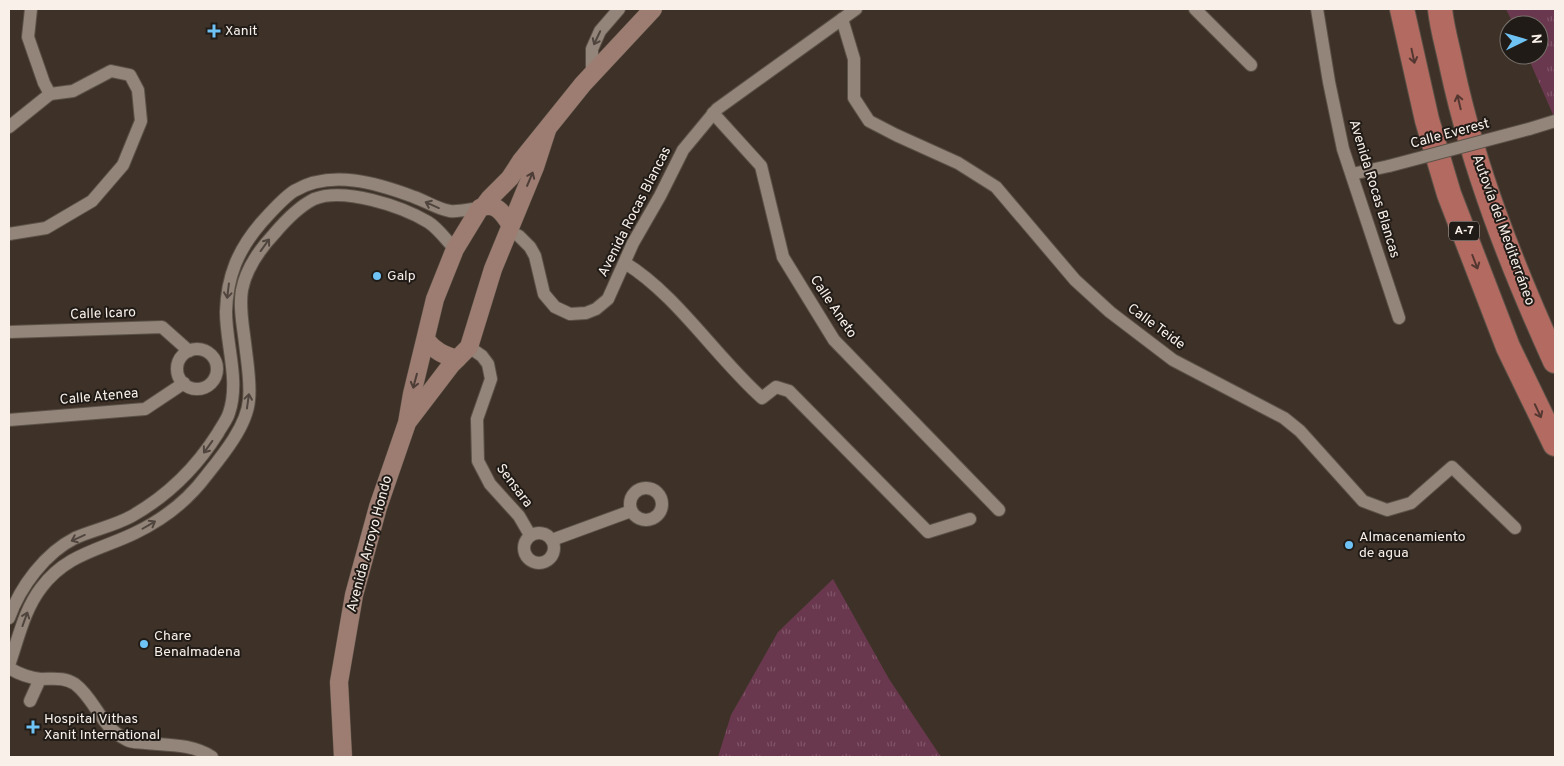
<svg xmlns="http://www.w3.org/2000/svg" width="1564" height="766" viewBox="0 0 1564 766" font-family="Overpass,sans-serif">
<defs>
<pattern id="grass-tufts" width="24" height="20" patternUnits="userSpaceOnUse" patternTransform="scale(1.25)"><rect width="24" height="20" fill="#6a384e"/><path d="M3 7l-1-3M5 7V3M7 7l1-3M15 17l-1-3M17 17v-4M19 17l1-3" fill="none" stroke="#805568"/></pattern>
</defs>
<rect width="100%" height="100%" fill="#3e3228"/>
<!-- grass -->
<g fill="url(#grass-tufts)">
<polygon points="1506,9 1555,9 1555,119 1527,55 1539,55 1539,25 1514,25"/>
<polygon points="833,579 889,679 941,757 718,757 731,715 778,632"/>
</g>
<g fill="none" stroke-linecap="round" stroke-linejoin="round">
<!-- minor casing -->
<g stroke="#5c5248" stroke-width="14">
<g id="minor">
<polyline points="1195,9 1251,65"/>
<polyline points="1317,9 1329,82 1343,149 1399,318"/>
<polyline points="842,19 854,59 854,98 869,121 896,135 958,163 996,187 1075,280 1110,312 1173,360 1284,418 1300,431 1363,501 1387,510 1411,503 1452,467 1515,528"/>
<polyline points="592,74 592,49 600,31 619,9"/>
<polyline points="713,113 761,166 783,257 834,340 999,510"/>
<polyline points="9,127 50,94"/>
<polyline points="1529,129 1555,121"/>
<polyline points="1352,174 1389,166"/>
<polyline points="509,231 519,236 530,247 535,256 544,294 555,307 570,314 586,313 596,309 608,299 633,243 660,196 683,150 717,109 856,9"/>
<polyline points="9,234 46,228 92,201 123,165 141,121 138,90 130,75 111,71 73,91 50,94 44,83 28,37 31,9"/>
<path d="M625,263C676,294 716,357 762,398L776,387L789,391L928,532L970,519"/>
<polyline points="9,332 162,327 189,351"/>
<polyline points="469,347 482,356 488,364 491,379 477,419 478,461 490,484 519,516 530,535"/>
<circle cx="197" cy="369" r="20"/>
<polyline points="9,420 145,409 184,383"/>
<circle cx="646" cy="504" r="16"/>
<circle cx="539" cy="548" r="15"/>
<polyline points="552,540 631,511"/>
<path d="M9,618C20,587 45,553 75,538C93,530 114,526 132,516C167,496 196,468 218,433C221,427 227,420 229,413C240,381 226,345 226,312C227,276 238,250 261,223C271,212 282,199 294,191C331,169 377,183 414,197C426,201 437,209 450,211C459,212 470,209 480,208"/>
<path d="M9,665C18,640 24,610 41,588C66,554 100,550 135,533C162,520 188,500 206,476C222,456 247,426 249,400C251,382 247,361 245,343C243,326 239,307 242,290C246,269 260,249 274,234C285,221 298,207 314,199C344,187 401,206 428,222C438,228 446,240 455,249"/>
<path d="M9,668C19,674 30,678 41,679C54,679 64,677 75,684C96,700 100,727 127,740C132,743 140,742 146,743C168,745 193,744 212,757"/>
<polyline points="30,701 40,679"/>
</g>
</g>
<!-- secondary casing -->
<g stroke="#5c5248" stroke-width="19">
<g id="secondary">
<polyline points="484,206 490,198 510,178 521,161 583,84 653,9"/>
<path d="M426,340C435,351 443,355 457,359"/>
<polyline points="409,420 451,365 469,347 493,269 535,167 547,130"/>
<path d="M343,757L339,682L354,595L378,507L407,423L412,394L435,299L455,249L480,208C495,201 503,213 510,224"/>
</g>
</g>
<!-- motorway casing -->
<g stroke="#5c5248" stroke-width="26">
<g id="motorway">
<polyline points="1402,9 1427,120 1449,194 1508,347 1555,444"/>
<path d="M1440,9C1442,29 1448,48 1452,68C1474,170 1512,266 1555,361"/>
</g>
</g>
<!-- minor -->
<use href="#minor" stroke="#938579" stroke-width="12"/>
<!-- secondary -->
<use href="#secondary" stroke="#9d7d72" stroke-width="18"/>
<!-- motorway -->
<use href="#motorway" stroke="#b36a60" stroke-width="24"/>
<!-- minor-bridge casing -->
<g stroke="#5c5248" stroke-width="14" stroke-linecap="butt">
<polyline id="minor-bridge" points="1389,166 1529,129"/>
</g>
<!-- minor-bridge -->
<use href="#minor-bridge" stroke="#938579" stroke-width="12"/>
</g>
<!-- one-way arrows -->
<defs><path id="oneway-shaft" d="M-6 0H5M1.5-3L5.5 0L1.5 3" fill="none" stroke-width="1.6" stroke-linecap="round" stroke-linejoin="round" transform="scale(1.25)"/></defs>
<g stroke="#4f453e">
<use href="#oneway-shaft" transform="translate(597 38) rotate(115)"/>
<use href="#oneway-shaft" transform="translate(432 205) rotate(-156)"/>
<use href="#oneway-shaft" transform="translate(265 245) rotate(-54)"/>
<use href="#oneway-shaft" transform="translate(228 291) rotate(97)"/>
<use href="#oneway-shaft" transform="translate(248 401) rotate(-82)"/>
<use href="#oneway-shaft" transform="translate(208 447) rotate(126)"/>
<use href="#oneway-shaft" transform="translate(149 525) rotate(-30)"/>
<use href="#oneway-shaft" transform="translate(78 538) rotate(156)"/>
<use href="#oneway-shaft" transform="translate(25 619) rotate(-70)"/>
</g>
<g stroke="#543731">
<use href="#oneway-shaft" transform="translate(1413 56) rotate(78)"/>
<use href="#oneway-shaft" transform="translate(1459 102) rotate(-103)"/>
<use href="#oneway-shaft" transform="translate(1475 262) rotate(69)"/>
<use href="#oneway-shaft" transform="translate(1538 411) rotate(65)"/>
</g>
<g stroke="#4c3d37">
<use href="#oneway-shaft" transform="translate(530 179) rotate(-67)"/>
<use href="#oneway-shaft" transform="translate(415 381) rotate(105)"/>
</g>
<!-- markers -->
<g fill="#6fc2f4" stroke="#211b17" stroke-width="2">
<path d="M211.5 23.5h5v5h5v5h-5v5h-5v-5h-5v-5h5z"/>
<circle cx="377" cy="276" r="5"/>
<circle cx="1349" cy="545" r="5"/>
<circle cx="144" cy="644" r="5"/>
<path d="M30.5 719.5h5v5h5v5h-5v5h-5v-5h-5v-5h5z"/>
</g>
<g text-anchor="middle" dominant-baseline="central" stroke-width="4" stroke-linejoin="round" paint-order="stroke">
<!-- shield labels -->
<rect fill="#211b17" stroke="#b8b0aa" stroke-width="1" x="1449" y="221.5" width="30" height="19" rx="4"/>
<g font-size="12" font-weight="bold" fill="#f8f0e9">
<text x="1464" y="231">A-7</text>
</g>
<!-- poi labels -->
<g font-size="14" fill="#f8f0e9" stroke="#211b17" text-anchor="start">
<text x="225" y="31">Xanit</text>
<text x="387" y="276">Galp</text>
<text x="1359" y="537">Almacenamiento<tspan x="1359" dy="16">de agua</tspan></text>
<text x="154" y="636">Chare<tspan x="154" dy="16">Benalmadena</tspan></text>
<text x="44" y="719">Hospital Vithas<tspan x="44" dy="16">Xanit International</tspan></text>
</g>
<!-- street labels -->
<g font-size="14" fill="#f8f0e9" stroke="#211b17">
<text transform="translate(1450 134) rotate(-15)">Calle Everest</text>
<text transform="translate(1374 189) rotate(73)">Avenida Rocas Blancas</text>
<text transform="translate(635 212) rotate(-63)">Avenida Rocas Blancas</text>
<text transform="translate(1503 230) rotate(70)">Autovía del Mediterráneo</text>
<text transform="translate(833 307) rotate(56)">Calle Aneto</text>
<text transform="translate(103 314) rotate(-2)">Calle Icaro</text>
<text transform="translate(1156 327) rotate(36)">Calle Teide</text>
<text transform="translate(99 397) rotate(-5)">Calle Atenea</text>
<text transform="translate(514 486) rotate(53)">Sensara</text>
<text transform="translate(370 544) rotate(-75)">Avenida Arroyo Hondo</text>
</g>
</g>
<!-- border -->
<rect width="1564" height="766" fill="none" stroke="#f8f0e9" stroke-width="20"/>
<!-- north arrow -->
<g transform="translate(1524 40) rotate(85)"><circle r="24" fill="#211b17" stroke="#77706b"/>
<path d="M0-4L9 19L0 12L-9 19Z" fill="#6fc2f4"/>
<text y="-8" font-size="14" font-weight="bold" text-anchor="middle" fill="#f8f0e9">N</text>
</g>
</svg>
